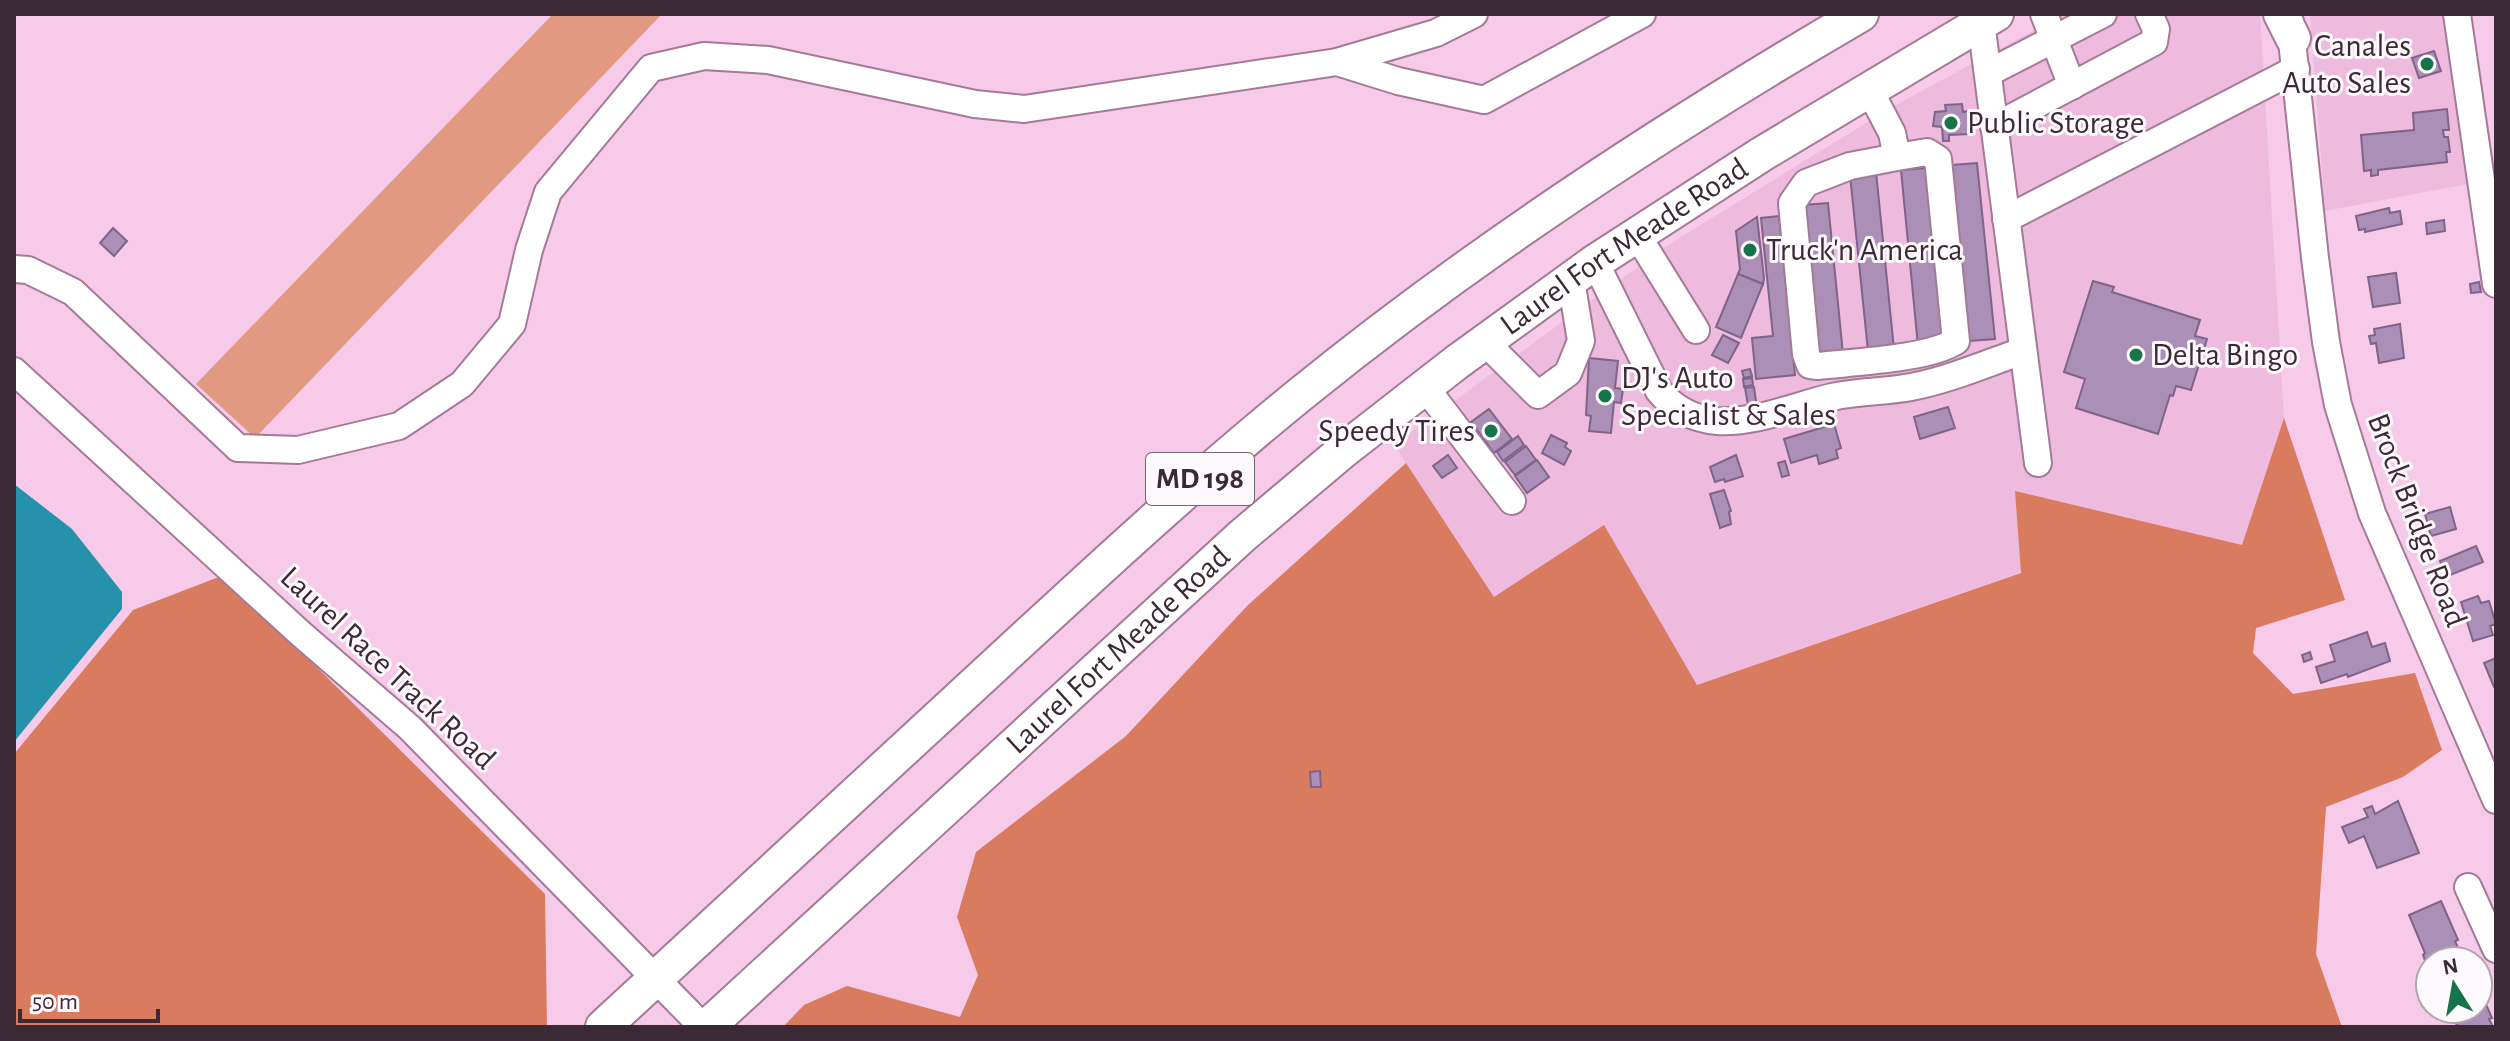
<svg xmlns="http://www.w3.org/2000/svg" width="2510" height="1041" viewBox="0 0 2510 1041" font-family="'Alegreya Sans',sans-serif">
<rect width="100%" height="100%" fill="#f7cae9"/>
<!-- built -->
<g fill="#eebbde">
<polygon points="2064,14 2260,14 2284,418 2242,546 2015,492 2022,572 1696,685 1604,526 1494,597 1394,445 1665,247 1892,107"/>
<polygon points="2310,14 2451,14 2473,183 2325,211"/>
</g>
<!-- green -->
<polygon fill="#e29982" points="553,14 662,14 255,438 196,384"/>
<!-- forest -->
<g fill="#d97b5e">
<polygon points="2284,418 2345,600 2256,628 2253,653 2293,694 2415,673 2442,750 2403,777 2326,807 2316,954 2342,1027 783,1027 804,1005 847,986 960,1017 978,975 957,917 976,852 1126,736 1248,605 1406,463 1494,597 1604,525 1697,685 2021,573 2015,491 2242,545"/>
<polygon points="224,575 545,894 547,1027 14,1027 14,754 133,610"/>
</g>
<!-- water -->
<polygon fill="#2691aa" points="14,484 72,529 122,592 122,609 14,742"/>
<!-- building -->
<g fill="#ac8fb6" stroke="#7f6388" stroke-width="2">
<polygon points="2434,51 2441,71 2419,78 2412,58"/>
<polygon points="1962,104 1963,112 1968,111 1969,134 1949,135 1949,141 1943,141 1942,127 1933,126 1935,112 1946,111 1945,105"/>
<polygon points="2447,109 2449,130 2443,130 2444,137 2448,137 2450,152 2446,152 2447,162 2378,170 2378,175 2371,176 2371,170 2364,171 2361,135 2414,130 2413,113"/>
<polygon points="1977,163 1995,339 1969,341 1952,165"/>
<polygon points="1927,168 1944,344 1918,346 1901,170"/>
<polygon points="1876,172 1894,349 1868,351 1850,175"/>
<polygon points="1828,203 1843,354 1817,357 1803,205"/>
<polygon points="2389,208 2390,213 2400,211 2402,224 2365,232 2365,229 2359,230 2356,216"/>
<polygon points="1779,216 1795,375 1756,379 1752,338 1773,336 1761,218"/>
<polygon points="1757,217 1764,278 1763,284 1738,274 1740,269 1736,231"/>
<polygon points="2444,220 2445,231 2427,234 2426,223"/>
<polygon points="113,228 127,241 114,256 100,243"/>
<polygon points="2396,273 2400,303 2373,307 2368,277"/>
<polygon points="1738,274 1763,284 1741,338 1716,327"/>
<polygon points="2093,281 2114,287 2112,292 2200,320 2195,336 2207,339 2191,390 2176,386 2173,396 2170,395 2158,434 2076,408 2085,379 2064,372"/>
<polygon points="2479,282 2481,292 2471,293 2470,284"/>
<polygon points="2400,324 2404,358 2379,363 2376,343 2371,344 2369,336 2375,335 2374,329"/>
<polygon points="1723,335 1739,343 1728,363 1712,355"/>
<polygon points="1589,358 1618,361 1615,388 1623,389 1621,403 1614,402 1611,433 1589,431 1591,416 1586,415"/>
<polygon points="1750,369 1752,376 1744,378 1742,371"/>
<polygon points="1752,378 1753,385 1744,387 1743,379"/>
<polygon points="1754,387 1757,409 1749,411 1745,388"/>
<polygon points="1948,407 1955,428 1920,439 1914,417"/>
<polygon points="1489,409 1512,439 1494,453 1471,422"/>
<polygon points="1834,424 1841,448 1836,450 1838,458 1819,464 1817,455 1791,463 1784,439"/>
<polygon points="1551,435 1567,443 1565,447 1571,451 1564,465 1542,453"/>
<polygon points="1518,436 1524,445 1503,461 1497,452"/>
<polygon points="1526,446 1536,460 1515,475 1505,462"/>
<polygon points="1448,455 1457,468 1442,478 1433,466"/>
<polygon points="1736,455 1743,476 1725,482 1724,479 1715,482 1710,467"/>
<polygon points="1537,460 1549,477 1527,493 1515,476"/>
<polygon points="1785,461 1789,475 1782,477 1778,463"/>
<polygon points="1724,490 1731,511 1729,512 1731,524 1720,528 1710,494"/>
<polygon points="2450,507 2456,529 2431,536 2425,514"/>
<polygon points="2476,546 2483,562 2450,575 2446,565 2442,567 2440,561"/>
<polygon points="2478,596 2481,603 2489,601 2496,624 2490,626 2493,635 2473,641 2461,602"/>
<polygon points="2367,632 2372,647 2385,643 2390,661 2348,677 2347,674 2321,683 2316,667 2335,661 2330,645"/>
<polygon points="2310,652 2312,659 2304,662 2302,655"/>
<polygon points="2496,658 2496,687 2494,687 2484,663"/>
<polygon points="1320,771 1321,787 1311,787 1310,772"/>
<polygon points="2398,801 2419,853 2377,868 2364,836 2349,843 2342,827 2368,817 2364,809 2372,806 2375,814"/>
<polygon points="2441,901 2458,940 2455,941 2464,961 2430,961 2430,974 2423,955 2425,953 2409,915"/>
<polygon points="2478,986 2492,1018 2489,1019 2493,1027 2458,1027 2448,1009 2478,1009"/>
</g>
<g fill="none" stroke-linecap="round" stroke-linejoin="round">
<!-- minor casing -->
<g stroke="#a47a97" stroke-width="30">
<g id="minor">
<polyline points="2044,14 2072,86"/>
<polyline points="2457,14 2496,284"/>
<polyline points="1981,22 2038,463"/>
<polyline points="2290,22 2315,258 2326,342 2338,405 2372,513 2496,800"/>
<polyline points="1337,62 1398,81 1484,100 1642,14"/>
<polyline points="1988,73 2103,14"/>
<path d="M1870,91L1892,133L1897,157L1850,166L1806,183L1792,203L1806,354L1810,365L1818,366C1853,362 1928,359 1956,341L1938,159L1927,152L1897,157"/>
<polyline points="1994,127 2154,42 2156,29 2149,14"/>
<polyline points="2006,219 2296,69"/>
<polyline points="1637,235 1696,330"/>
<path d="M1595,262L1659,391C1674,409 1693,419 1717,421C1757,423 1794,406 1832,397C1858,391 1885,392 1911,387C1949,380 1987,363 2023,351"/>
<polyline points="14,269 28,270 73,292 238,448 298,450 399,426 462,384 512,324 529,250 548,192 651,68 704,56 768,60 975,104 1024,109 1337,62 1436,33 1474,14"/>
<polyline points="1485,342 1538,395 1568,373 1581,341 1571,280"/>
<polyline points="14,371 301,634 410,728 703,1027"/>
<polyline points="1425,387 1512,501"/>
<polyline points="2468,887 2496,949"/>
</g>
</g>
<!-- major casing -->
<g stroke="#a47a97" stroke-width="38">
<g id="major">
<polyline points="2281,14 2293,38"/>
<path d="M603,1027C729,912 854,795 980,679C1085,582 1191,483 1302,393C1477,251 1667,127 1861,14"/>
<path id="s1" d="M707,1027L1242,536L1344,450L1457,362L1595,262L1762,154L1996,14"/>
</g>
</g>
<!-- minor -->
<use href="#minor" stroke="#fff" stroke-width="26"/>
<!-- major -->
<use href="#major" stroke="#fff" stroke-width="34"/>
</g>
<!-- markers -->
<g fill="#157449" stroke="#fef9fc" stroke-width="3">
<circle cx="2427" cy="64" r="8"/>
<circle cx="1951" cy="123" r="8"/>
<circle cx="1750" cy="250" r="8"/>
<circle cx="2136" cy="355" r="8"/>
<circle cx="1605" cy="396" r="8"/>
<circle cx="1491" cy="431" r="8"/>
</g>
<g text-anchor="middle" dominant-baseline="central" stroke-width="6" stroke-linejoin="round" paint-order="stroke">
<!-- shield labels -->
<rect fill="#fef9fc" stroke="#766771" stroke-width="2" x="1146" y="453" width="108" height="52" rx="6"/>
<g font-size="30" font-weight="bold" fill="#3b2935">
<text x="1200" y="479">MD 198</text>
</g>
<!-- poi labels -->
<g font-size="32" fill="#3b2935" stroke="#fef9fc" text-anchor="start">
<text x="2411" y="46" text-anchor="end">Canales<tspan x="2411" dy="37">Auto Sales</tspan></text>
<text x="1967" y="123">Public Storage</text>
<text x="1766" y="250">Truck'n America</text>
<text x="2152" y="355">Delta Bingo</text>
<text x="1621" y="378">DJ's Auto<tspan x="1621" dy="37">Specialist &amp; Sales</tspan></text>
<text x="1475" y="431" text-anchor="end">Speedy Tires</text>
</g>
<!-- street labels -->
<g font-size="32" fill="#3b2935" stroke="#fef9fc">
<text stroke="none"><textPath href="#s1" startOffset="1206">Laurel Fort Meade Road</textPath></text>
<text transform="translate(2417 520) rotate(69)">Brock Bridge Road</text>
<text stroke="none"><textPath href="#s1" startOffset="558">Laurel Fort Meade Road</textPath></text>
<text transform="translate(388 668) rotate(43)">Laurel Race Track Road</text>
</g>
</g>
<!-- border -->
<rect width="2510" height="1041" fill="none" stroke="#3b2935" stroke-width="32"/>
<!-- north arrow -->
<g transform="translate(2454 985) rotate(349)"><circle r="38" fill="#fef9fc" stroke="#b0a6ac" stroke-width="2"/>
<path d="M0-6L14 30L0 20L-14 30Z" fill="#157449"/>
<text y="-12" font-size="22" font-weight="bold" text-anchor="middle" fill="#3b2935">N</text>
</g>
<!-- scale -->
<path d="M20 1009v12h138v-12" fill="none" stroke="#3b2935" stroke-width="4"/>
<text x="32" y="1009" font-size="24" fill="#3b2935" stroke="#fef9fc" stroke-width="6" paint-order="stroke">50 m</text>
</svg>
